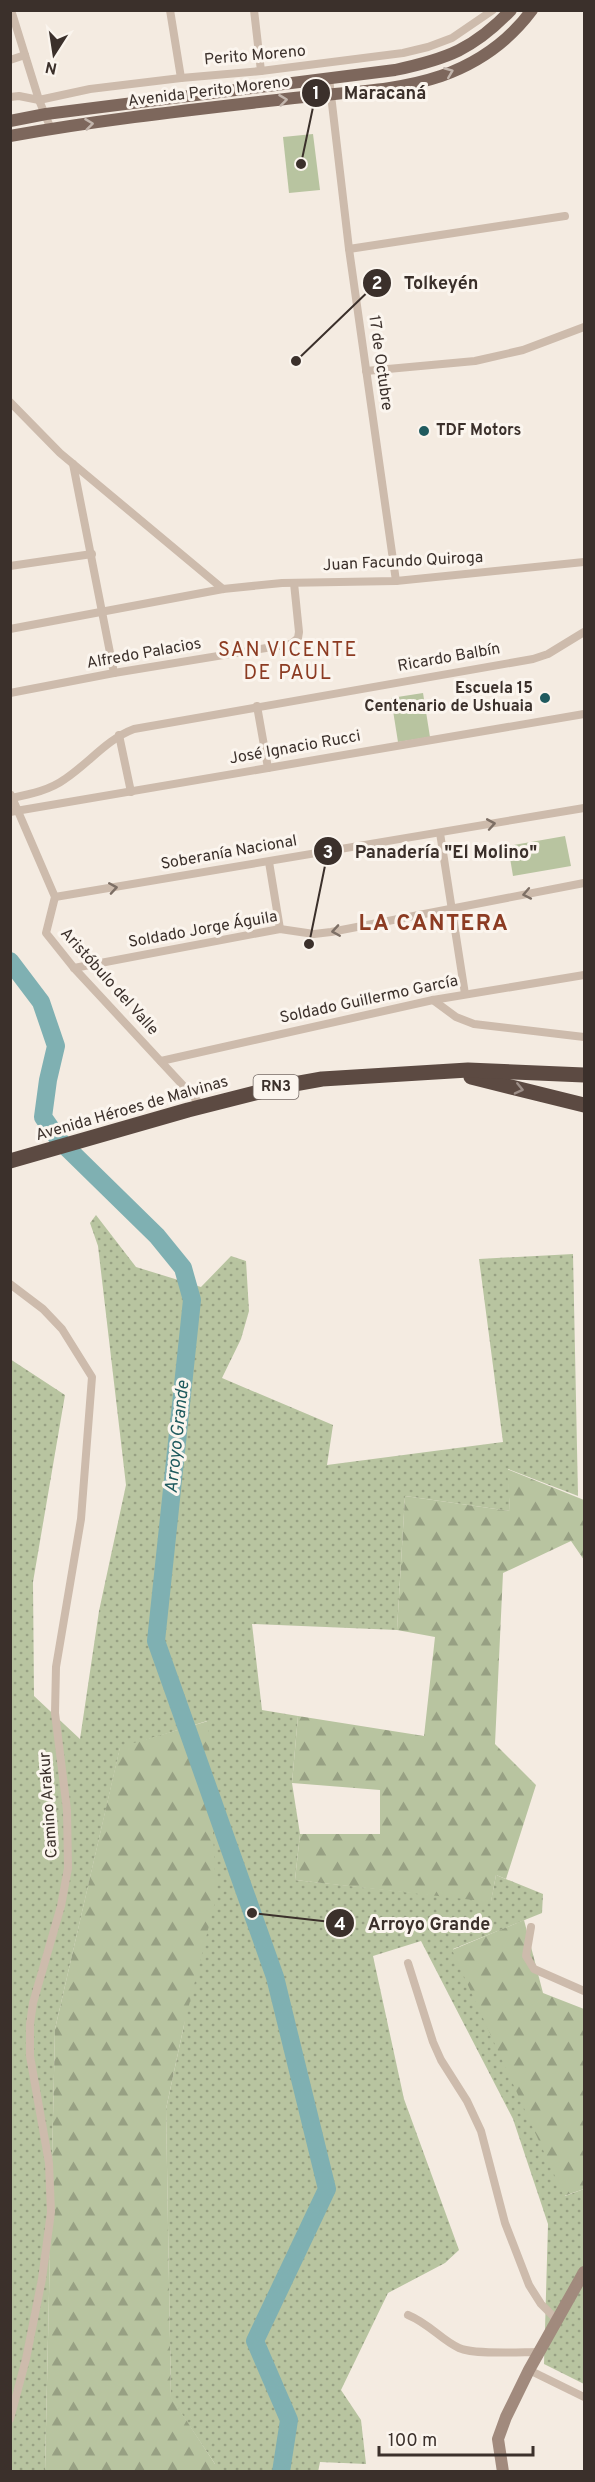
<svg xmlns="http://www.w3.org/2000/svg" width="595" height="2482" viewBox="0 0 595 2482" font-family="Overpass,sans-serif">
<defs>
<pattern id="grass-dots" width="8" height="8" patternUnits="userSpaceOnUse" patternTransform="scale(1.5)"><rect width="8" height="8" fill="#b8c4a0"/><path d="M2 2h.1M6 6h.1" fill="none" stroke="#97a083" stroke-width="1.8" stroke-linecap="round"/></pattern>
<pattern id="forest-firs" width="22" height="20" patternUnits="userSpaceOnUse" patternTransform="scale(1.5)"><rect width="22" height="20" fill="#b8c4a0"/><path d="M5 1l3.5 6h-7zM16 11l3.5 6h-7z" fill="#97a083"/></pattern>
</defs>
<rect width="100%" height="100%" fill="#f4ebe1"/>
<!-- grass -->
<polygon fill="url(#grass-dots)" points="96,1215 136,1267 201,1287 231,1256 246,1261 249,1311 241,1339 222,1378 333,1425 327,1465 503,1442 479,1259 573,1254 578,1496 508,1469 510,1511 405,1496 397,1630 252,1624 262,1710 298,1716 292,1783 300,1834 295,1880 491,1901 496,1875 543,1894 542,1913 453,1949 565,2196 584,2189 584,2384 544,2364 548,2224 513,2119 421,1941 373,1956 404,2099 459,2250 445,2263 388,2293 341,2390 361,2420 366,2464 320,2462 318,2472 215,2471 215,2464 171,2398 166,2109 184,2025 207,1721 120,1748 55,2029 45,2471 11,2471 10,1359 65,1395 33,1582 34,1696 80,1739 99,1611 126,1485 98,1246 90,1223"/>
<!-- forest -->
<g fill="url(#forest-firs)">
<polygon points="507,1469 584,1500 584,1560 571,1541 503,1573 495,1744 536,1785 506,1879 496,1875 491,1902 295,1880 300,1834 380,1834 380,1790 292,1783 298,1716 424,1736 435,1637 397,1630 405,1496 510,1511"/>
<polygon points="208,1721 216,1898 184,2025 166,2109 171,2397 215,2464 215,2471 45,2472 55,2029 120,1747"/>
<polygon points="524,1920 543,1993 584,2009 584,2189 564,2196 452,1950"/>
</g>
<!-- park -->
<g fill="#b8c4a0">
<polygon points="313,134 320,190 289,193 283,137"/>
<polygon points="423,693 430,737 398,742 391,698"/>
<polygon points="565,836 571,866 513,876 508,846"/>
</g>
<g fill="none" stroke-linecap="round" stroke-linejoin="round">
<!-- river -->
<polyline stroke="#7fb0b2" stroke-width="18" points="10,961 41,1002 56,1046 48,1080 43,1117 59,1140 157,1236 183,1268 192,1300 156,1641 275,1977 327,2189 255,2341 289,2420 281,2472"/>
<!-- street -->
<g stroke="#cdbbac" stroke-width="8">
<polyline points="11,10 39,100 51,129"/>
<polyline points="170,10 181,78"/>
<polyline points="254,10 261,71"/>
<polyline points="10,60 25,55"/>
<polyline points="329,78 349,249 396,581"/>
<polyline points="10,97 19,96 39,100 90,89 181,78 261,71 403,53 428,47 452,38 493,10"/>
<polyline points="349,249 565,216"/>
<polyline points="366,371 475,361 523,350 584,327"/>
<polyline points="10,402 60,453 223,589"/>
<polyline points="73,464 114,673"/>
<polyline points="10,566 92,554"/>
<polyline points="10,629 223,589 282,583 396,581 584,562"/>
<polyline points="10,693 114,673 291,644 298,638 299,632 294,583"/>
<polyline points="257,706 268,768"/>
<polyline points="119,735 131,792"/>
<polyline points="11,795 55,897 46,933 74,968 203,1107"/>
<path d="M12,798C31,794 50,790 65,779C89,763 107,739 134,729L533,659L548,654L584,632"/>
<polyline points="10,812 584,714"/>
<polyline points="440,833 465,994"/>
<polyline points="269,862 280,929"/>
<polyline points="55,897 584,808"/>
<polyline points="74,968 280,929 314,934 331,932 584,883"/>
<polyline points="433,1000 456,1017 474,1024 584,1037"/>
<polyline points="161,1061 433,1000 584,975"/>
<polyline points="10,1284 43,1309 62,1329 92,1377 81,1519 56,1667 55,1713 67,1810 68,1868 61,1906 33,2003 30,2024 30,2056 49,2163 51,2212 42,2279 26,2359 10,2419"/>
<polyline points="531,1927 526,1956 534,1969 584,1991"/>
<polyline points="408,1963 433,2042 441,2060 467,2101 481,2131 505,2223 529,2285 541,2304 557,2320"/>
<path d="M408,2315C430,2324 441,2340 459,2348C474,2355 520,2352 539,2352"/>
<polyline points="529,2370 584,2397"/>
</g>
<!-- secondary -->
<polyline stroke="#a18a7d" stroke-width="12" points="503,2472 498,2439 506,2417 529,2370 584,2272"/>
<!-- primary -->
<g stroke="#7d675c" stroke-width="12">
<path d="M10,121L46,114L395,70C447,59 474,49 511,10"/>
<path d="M10,136C104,119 199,109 294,98C343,92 394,92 441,76C478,63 509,41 532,10"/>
</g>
<!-- highway -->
<g stroke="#5c4a42" stroke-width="15">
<polyline points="471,1077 584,1105"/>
<polyline points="10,1161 188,1110 283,1086 322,1079 468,1070 584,1075"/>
</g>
</g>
<!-- one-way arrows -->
<defs><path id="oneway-chevron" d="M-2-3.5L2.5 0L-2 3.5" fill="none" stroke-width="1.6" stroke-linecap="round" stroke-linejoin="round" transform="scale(1.5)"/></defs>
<g stroke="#c2b5ac">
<use href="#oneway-chevron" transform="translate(449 72) rotate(-22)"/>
<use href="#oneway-chevron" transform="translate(283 100) rotate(-7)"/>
<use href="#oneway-chevron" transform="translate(89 124) rotate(-7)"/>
</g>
<g stroke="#7d6f65">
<use href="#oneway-chevron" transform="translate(491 824) rotate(-10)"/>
<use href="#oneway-chevron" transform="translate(113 888) rotate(-9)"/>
<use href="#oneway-chevron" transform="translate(527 894) rotate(169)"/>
<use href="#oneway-chevron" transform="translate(336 931) rotate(171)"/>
</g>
<use stroke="#9c8e87" href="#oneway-chevron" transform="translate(519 1089) rotate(13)"/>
<!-- markers -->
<g fill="#1f5a5e" stroke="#fbf5ee" stroke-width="2">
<circle cx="424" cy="431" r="6"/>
<circle cx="545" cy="698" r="6"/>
</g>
<g text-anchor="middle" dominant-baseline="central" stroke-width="6" stroke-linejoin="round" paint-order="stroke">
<!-- shield labels -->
<rect fill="#fbf5ee" stroke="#756b66" stroke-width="1.5" x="253.5" y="1075" width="45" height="24" rx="4.5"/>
<g font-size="15" font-weight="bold" fill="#3b302b">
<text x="276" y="1087">RN3</text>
</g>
<!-- street labels -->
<g font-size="16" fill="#3b302b" stroke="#fbf5ee">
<text transform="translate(255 56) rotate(-5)">Perito Moreno</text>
<text transform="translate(209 92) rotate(-7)">Avenida Perito Moreno</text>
<text transform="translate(380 363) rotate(82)">17 de Octubre</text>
<text transform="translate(403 562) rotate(-3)">Juan Facundo Quiroga</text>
<text transform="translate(144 654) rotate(-10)">Alfredo Palacios</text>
<text transform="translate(449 658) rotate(-10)">Ricardo Balbín</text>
<text transform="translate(295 748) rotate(-10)">José Ignacio Rucci</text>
<text transform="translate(229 853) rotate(-10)">Soberanía Nacional</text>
<text transform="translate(203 930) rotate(-10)">Soldado Jorge Águila</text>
<text transform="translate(109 982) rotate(48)">Aristóbulo del Valle</text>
<text transform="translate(369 1000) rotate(-12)">Soldado Guillermo García</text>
<text transform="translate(132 1109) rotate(-16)">Avenida Héroes de Malvinas</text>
<text transform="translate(49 1805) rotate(-94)">Camino Arakur</text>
</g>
<!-- poi labels -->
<g font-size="16" font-weight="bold" fill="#3b302b" stroke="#fbf5ee" text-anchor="start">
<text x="436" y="431">TDF Motors</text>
<text x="533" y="689" text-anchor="end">Escuela 15<tspan x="533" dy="18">Centenario de Ushuaia</tspan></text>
</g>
<!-- water labels -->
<g font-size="18" font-style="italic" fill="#1f5a5e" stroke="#fbf5ee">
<text transform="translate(178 1437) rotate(-84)">Arroyo Grande</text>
</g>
<!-- quarter labels -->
<g font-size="20" letter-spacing="1.5" fill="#8c3b22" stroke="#fbf5ee">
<text x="288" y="651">SAN VICENTE<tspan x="288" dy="23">DE PAUL</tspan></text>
</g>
<!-- district labels -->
<g font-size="22" font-weight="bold" letter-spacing="1.5" fill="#8c3b22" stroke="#fbf5ee">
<text x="434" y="924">LA CANTERA</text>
</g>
</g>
<!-- callouts -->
<path fill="none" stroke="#3b302b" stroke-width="2" d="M301 164L316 93M296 361L377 283M309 944L328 851M252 1913L340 1923"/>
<g fill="#3b302b" stroke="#fbf5ee" stroke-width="2">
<circle cx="301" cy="164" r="6"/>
<circle cx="296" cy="361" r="6"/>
<circle cx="309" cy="944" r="6"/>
<circle cx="252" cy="1913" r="6"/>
<circle cx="316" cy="93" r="15"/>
<circle cx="377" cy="283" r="15"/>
<circle cx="328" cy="851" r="15"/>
<circle cx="340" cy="1923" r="15"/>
</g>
<g font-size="18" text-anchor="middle" font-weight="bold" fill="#fff">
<text x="316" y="99">1</text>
<text x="377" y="289">2</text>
<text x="328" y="858">3</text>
<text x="340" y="1930">4</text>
</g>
<g font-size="18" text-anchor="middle" font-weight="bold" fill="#3b302b" stroke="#fbf5ee" stroke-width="6" stroke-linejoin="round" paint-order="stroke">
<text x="385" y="99">Maracaná</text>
<text x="441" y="289">Tolkeyén</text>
<text x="446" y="858">Panadería "El Molino"</text>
<text x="429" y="1930">Arroyo Grande</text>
</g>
<!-- border -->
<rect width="595" height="2482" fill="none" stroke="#3b302b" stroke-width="24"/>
<!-- north arrow -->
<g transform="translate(54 54) rotate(192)" stroke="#fbf5ee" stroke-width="4.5" paint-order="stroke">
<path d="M0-4.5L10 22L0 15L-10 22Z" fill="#3b302b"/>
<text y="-9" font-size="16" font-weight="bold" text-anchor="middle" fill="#3b302b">N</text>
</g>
<!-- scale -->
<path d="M379 2446v9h154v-9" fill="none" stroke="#3b302b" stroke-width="3"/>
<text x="388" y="2446" font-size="18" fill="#3b302b" stroke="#fbf5ee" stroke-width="4.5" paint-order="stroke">100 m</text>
</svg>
